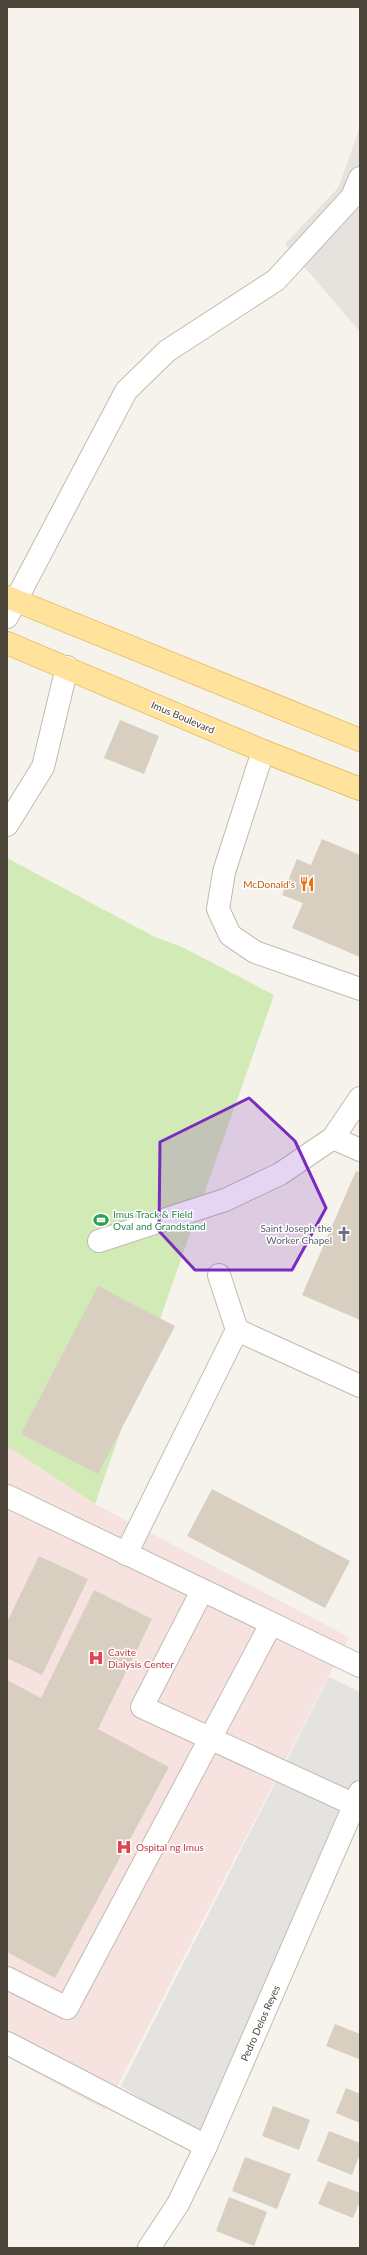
<svg xmlns="http://www.w3.org/2000/svg" width="367" height="2255" viewBox="0 0 367 2255" font-family="Lato,sans-serif">
<rect width="100%" height="100%" fill="#f6f3ec"/>
<!-- industrial -->
<polygon fill="#e6e2dd" points="360,127 360,332 285,244 338,188"/>
<!-- medical -->
<polygon fill="#f6e3e0" points="7,1446 95,1504 349,1637 105,2110 7,2057"/>
<!-- green -->
<polygon fill="#d2eab5" points="7,858 155,937 182,947 274,995 95,1504 7,1446"/>
<!-- parking -->
<polygon fill="#e5e3e0" points="329,1677 360,1692 360,1786 200,2136 121,2086"/>
<!-- building -->
<g fill="#d8cfc1">
<polygon points="120,720 159,736 144,774 104,758"/>
<polygon points="322,839 360,855 360,957 292,928 303,903 282,895 297,859 311,865"/>
<polygon points="356,1171 360,1173 360,1320 302,1295"/>
<polygon points="98,1286 175,1326 98,1474 21,1434"/>
<polygon points="212,1489 350,1561 325,1608 187,1536"/>
<polygon points="39,1556 88,1579 42,1675 7,1658 7,1622"/>
<polygon points="94,1590 152,1619 98,1729 169,1767 55,1978 7,1952 7,1680 41,1698"/>
<polygon points="335,2024 360,2034 359,2059 326,2046"/>
<polygon points="346,2088 360,2094 360,2123 336,2113"/>
<polygon points="273,2106 310,2120 299,2150 262,2136"/>
<polygon points="329,2131 360,2143 360,2153 352,2175 317,2161"/>
<polygon points="245,2157 291,2174 277,2209 232,2191"/>
<polygon points="328,2181 360,2193 360,2201 353,2218 318,2204"/>
<polygon points="229,2197 267,2212 254,2246 216,2231"/>
</g>
<g fill="none" stroke-linecap="round" stroke-linejoin="round">
<!-- minor casing -->
<g stroke="#c2bbae" stroke-width="24">
<g id="minor">
<polyline points="7,617 126,391 167,351 276,280 352,197 360,178"/>
<polyline points="263,751 224,872 218,909 230,935 255,952 360,989"/>
<polyline points="7,825 43,767 67,667"/>
<polyline points="333,1138 360,1150"/>
<polyline points="99,1241 225,1200 280,1174 333,1138 360,1098"/>
<polyline points="219,1275 237,1330"/>
<polyline points="7,1496 360,1666"/>
<polyline points="126,1554 237,1330 360,1386"/>
<polyline points="202,1591 142,1707 355,1805"/>
<polyline points="7,1978 67,2008 271,1624"/>
<polyline points="7,2043 206,2146"/>
<polyline points="149,2248 178,2204 206,2146 360,1792"/>
</g>
</g>
<!-- major casing -->
<g stroke="#e6c16a" stroke-width="24">
<g id="major">
<polyline points="7,597 360,740"/>
<polyline points="7,643 263,751 360,789"/>
</g>
</g>
<!-- minor -->
<use href="#minor" stroke="#fff" stroke-width="22"/>
<!-- major -->
<use href="#major" stroke="#ffe39c" stroke-width="22"/>
</g>
<!-- marked area -->
<path fill="#7b2cbf" fill-opacity="0.2" stroke="#7b2cbf" stroke-width="3" stroke-linejoin="round" d="M249,1098L295,1141L326,1208L292,1270H195L159,1231L160,1142Z"/>
<!-- icons -->
<defs>
<g id="restaurant-bare" transform="scale(1.2)"><path d="M-5-6h1v4h1v-4h1v4h1v-4h1v5L-1.5 .5V6h-2V.5L-5-1ZM5-6V6H3V1.5H1.5Q1.5-4 5-6Z" fill="#e8710a" stroke="#fff" stroke-width="2.5" paint-order="stroke"/></g>
<g id="stadium-bare" transform="scale(1.2)"><path d="M0-5a6.5 5 0 1 0 0 10a6.5 5 0 1 0 0-10ZM-3.5-1.8h7v3.6h-7Z" fill="#2e9e5b" stroke="#fff" stroke-width="2.5" paint-order="stroke"/></g>
<g id="church-bare" transform="scale(1.2)"><path d="M-1.2-6h2.4v3.5h3.3v2.4h-3.3V6h-2.4V-.1h-3.3v-2.4h3.3Z" fill="#6b7280" stroke="#fff" stroke-width="2.5" paint-order="stroke"/></g>
<g id="hospital-bare" transform="scale(1.2)"><path d="M-5-5h3v3.5h4V-5h3V5h-3V1.5h-4V5h-3Z" fill="#e0444e" stroke="#fff" stroke-width="2.5" paint-order="stroke"/></g>
</defs>
<g fill-rule="evenodd">
<use href="#restaurant-bare" x="307" y="884"/>
<use href="#stadium-bare" x="101" y="1220"/>
<use href="#church-bare" x="344" y="1234"/>
<use href="#hospital-bare" x="96" y="1658"/>
<use href="#hospital-bare" x="124" y="1847"/>
</g>
<g text-anchor="middle" dominant-baseline="central" stroke-width="3" stroke-linejoin="round" paint-order="stroke">
<!-- street labels -->
<g font-size="10" fill="#4b4439" stroke="#fff">
<text transform="translate(183 717) rotate(23)">Imus Boulevard</text>
<text transform="translate(260 2023) rotate(-66)">Pedro Delos Reyes</text>
</g>
<!-- food labels -->
<g font-size="10" fill="#c56008" stroke="#fff" text-anchor="end">
<text x="295" y="884">McDonald's</text>
</g>
<!-- leisure labels -->
<g font-size="10" fill="#27864d" stroke="#fff" text-anchor="start">
<text x="113" y="1214">Imus Track &amp; Field<tspan x="113" dy="12">Oval and Grandstand</tspan></text>
</g>
<!-- worship labels -->
<g font-size="10" fill="#5b616d" stroke="#fff" text-anchor="end">
<text x="332" y="1228">Saint Joseph the<tspan x="332" dy="12">Worker Chapel</tspan></text>
</g>
<!-- health labels -->
<g font-size="10" fill="#be3a42" stroke="#fff" text-anchor="start">
<text x="108" y="1652">Cavite<tspan x="108" dy="12">Dialysis Center</tspan></text>
<text x="136" y="1847">Ospital ng Imus</text>
</g>
</g>
<!-- border -->
<rect width="367" height="2255" fill="none" stroke="#4b4439" stroke-width="16"/>
</svg>
